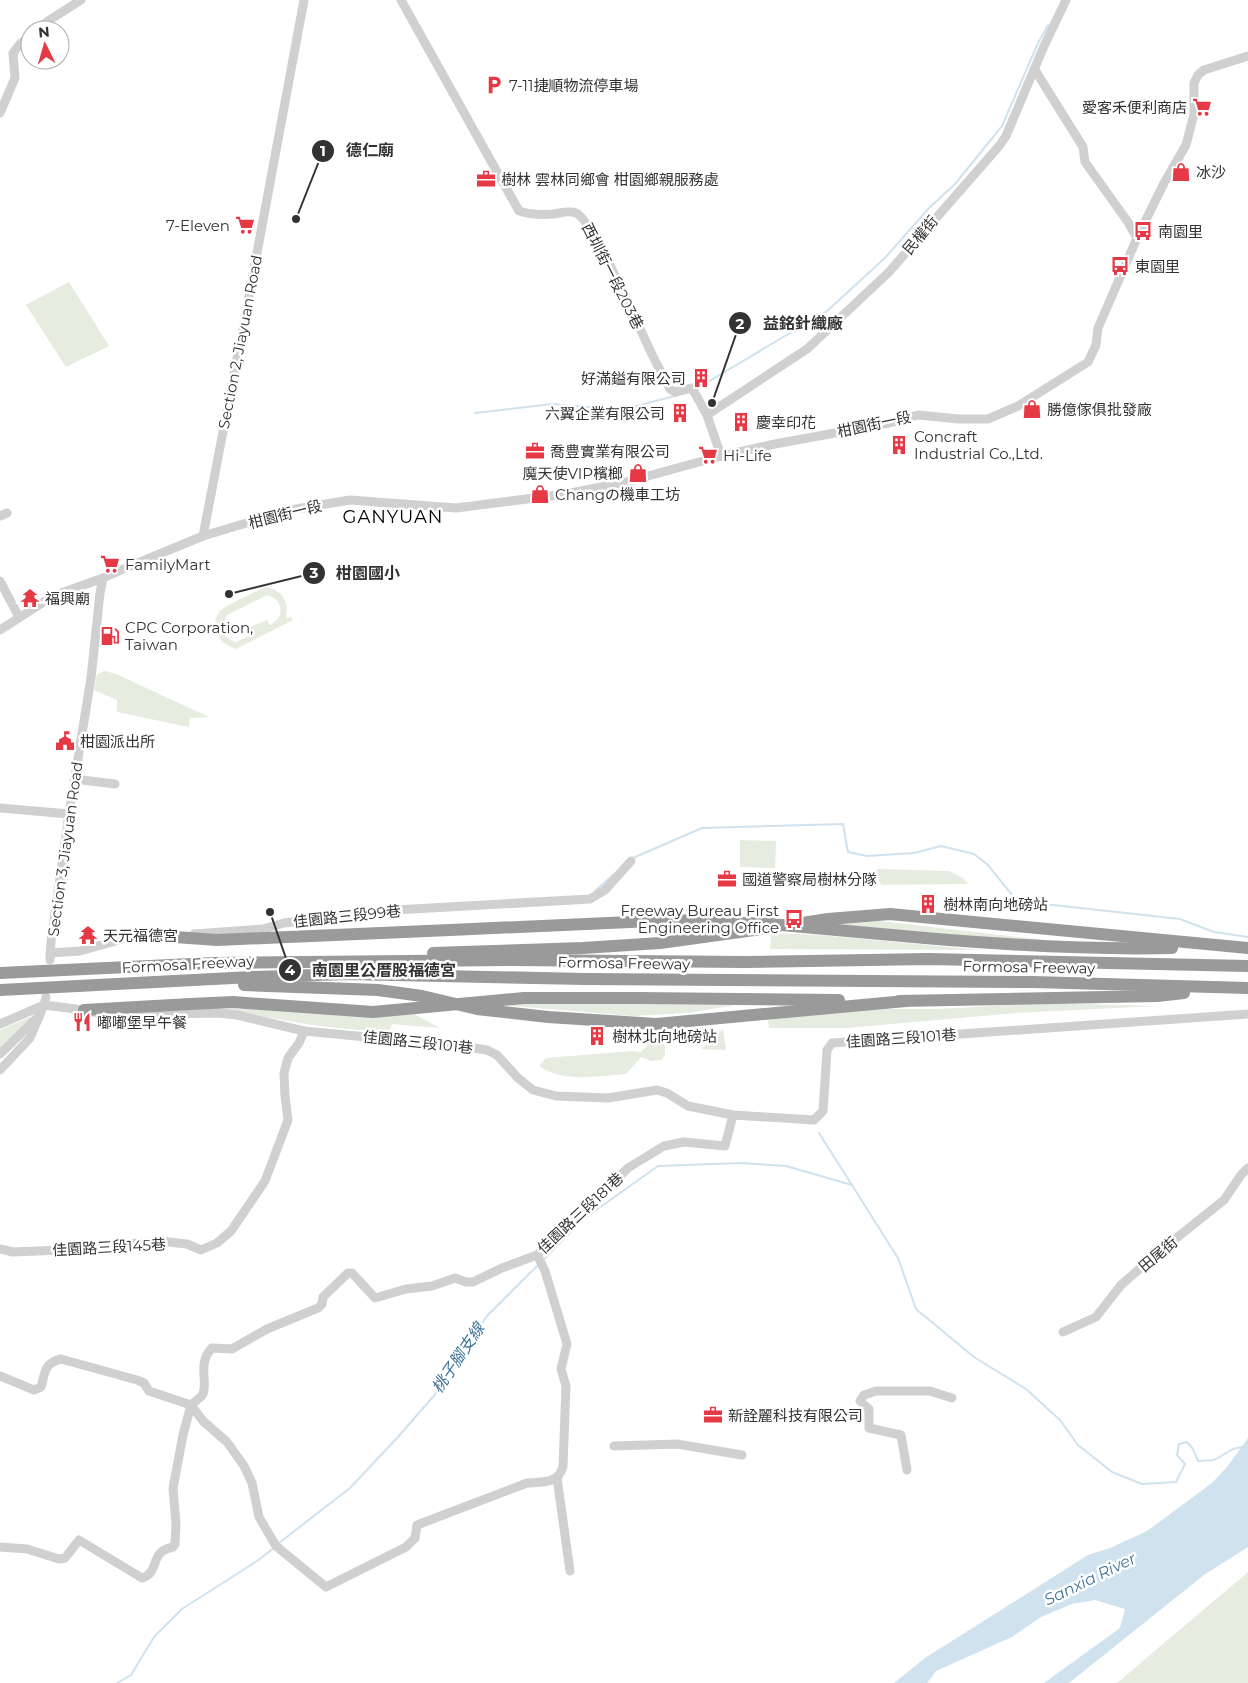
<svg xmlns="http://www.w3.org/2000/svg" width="1248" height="1683" viewBox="0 0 1248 1683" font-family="Montserrat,'Noto Sans TC','Noto Sans JP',sans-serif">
<rect width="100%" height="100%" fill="#fff"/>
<!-- green -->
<g fill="#e6ecdf" fill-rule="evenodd">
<polygon points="69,282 109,346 66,367 26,305"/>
<path d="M265,587C283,590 289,601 286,618L291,617L293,620L236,649C226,645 220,642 216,631C214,625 215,617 219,612C226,605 254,593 265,587ZM267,595C284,599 285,618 270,625L267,620L250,627L253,634L236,642C222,639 221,627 227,615Z"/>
<polygon points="105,671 116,674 209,717 190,718 189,727 117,712 117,700 94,690 97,674"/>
<polygon points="740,840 776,841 775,868 740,867"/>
<polygon points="877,869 949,871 963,878 968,884 881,885 878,878 875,875"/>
<polygon points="862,919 880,921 1045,940 999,941 822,924"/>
<polygon points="771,933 818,935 982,950 770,949"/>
<polygon points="523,1003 735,1005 688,1013 633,1016 503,1005"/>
<polygon points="1044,1003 1157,1006 1016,1013 846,1028 769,1028 768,1020 787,1017 884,1009 939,1009"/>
<path d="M208,1008L414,1014L440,1028L392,1024L390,1030C328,1033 269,1015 208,1008Z"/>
<polygon points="32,1016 22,1032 0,1048 0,1030"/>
<polygon points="723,1029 726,1050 701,1049"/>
<path d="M655,1037L659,1038L665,1046V1055L662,1060L651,1061L641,1057L626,1074C598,1076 563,1083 539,1066L546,1058L632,1051L641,1052Z"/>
<polygon points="1248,1572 1248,1683 1117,1683"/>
</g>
<!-- water -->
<polygon fill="#cfe2ee" points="1248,1438 1248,1547 1204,1575 1069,1683 1044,1683 1120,1628 1125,1609 1095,1600 1072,1604 1041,1617 1012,1637 936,1671 927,1683 894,1683 925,1658 1088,1555 1110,1548 1147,1531 1212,1483 1227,1467"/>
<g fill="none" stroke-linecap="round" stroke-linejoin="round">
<!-- stream -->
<g stroke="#cfe2ee" stroke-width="2">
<polyline points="696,389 827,311 885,258 929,208 955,184 1002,126 1038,43 1048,25"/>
<polyline points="475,413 552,404 620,410 679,395"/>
<polyline points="633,858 702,828 843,824 848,852 867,856 914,853 941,846 974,854 987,864 1017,901 1180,919 1214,932 1248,937"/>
<polyline points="595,891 614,874"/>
<polyline points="819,1133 898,1258 916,1309 974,1357 1026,1389 1060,1420 1078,1445 1112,1472 1142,1484 1176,1482 1185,1464 1177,1455 1179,1444 1187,1442 1193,1449 1198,1461 1214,1460 1233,1449 1242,1447"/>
<polyline points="543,1260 585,1218 658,1166 741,1163 786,1166 852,1185"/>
<polyline points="279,1543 350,1488 397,1438 438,1391 487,1316 538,1265"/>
<polyline points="117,1683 131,1675 154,1637 182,1609 257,1561 274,1548"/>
</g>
<!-- minor -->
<g stroke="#d0d0d0" stroke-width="9">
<path d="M401,0L519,211C531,215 541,215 553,214C561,213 569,210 576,213C592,219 639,327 649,348C655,362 663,375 670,389L675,392L692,388L707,415L721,456"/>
<polyline points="37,30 48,21 81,0"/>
<polyline points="1035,70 1083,147 1085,162 1128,222 1137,238"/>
<polyline points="0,113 15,78 13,53 20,44 30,36"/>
<polyline points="707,415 807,349 889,272 1000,145 1006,136 1044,46 1066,0"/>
<polyline points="0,516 7,513"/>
<polyline points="203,536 249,296 304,0"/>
<polyline points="0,581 19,617"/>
<polyline points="0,630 53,596 103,578 128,567 203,536 290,510 350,500 456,508 566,494 626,482 721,456 775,444 889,423 918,415 959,419 988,419 1018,406 1088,362 1096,345 1098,328 1137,238 1164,183 1186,145 1194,114 1194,83 1198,75 1204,70 1248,56"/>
<polyline points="74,779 115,784"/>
<polyline points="0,808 69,814"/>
<polyline points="194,934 263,929 284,923 395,910 590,899 605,890 631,861"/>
<polyline points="50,953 80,951 137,935 166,936"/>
<polyline points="50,960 51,942 69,814 91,678 100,593 103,578"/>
<polyline points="44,1005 84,1010 107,1015 218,1013 237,1015 304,1031 461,1046 487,1050 497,1055 518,1078 533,1090 556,1096 608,1098 657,1090 667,1093 688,1106 733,1115 814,1120 823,1111 827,1050 832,1043 1248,1014"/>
<polyline points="0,1024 44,1005"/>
<polyline points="0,1054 38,1017"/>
<polyline points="0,1070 30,1038 44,1005 46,997"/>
<polyline points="0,1249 13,1252 62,1250 160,1241 187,1244 201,1250 217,1243 231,1231 265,1181 288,1120 285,1096 284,1073 288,1058 299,1043 304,1031"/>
<polyline points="1063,1332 1096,1317 1121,1285 1159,1252 1224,1200 1241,1175 1248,1168"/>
<path d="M0,1376L34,1390L41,1387C45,1373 44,1363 61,1359L137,1380L144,1383L149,1391L191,1405"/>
<path d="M191,1405L203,1421L227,1442L244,1466L252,1483L259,1517L276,1546L326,1587L406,1547L415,1538L417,1525L527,1483C542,1482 559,1484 563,1466L566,1386L561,1369L567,1344L545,1271L537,1255"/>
<path d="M191,1405C195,1401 201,1398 203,1394C208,1381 197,1363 212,1348L232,1349L267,1329L318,1308L322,1304L323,1297L348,1273H352L375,1298L406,1289L432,1286L455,1278L466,1282H473L502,1268L537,1255L628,1168L664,1146L684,1142L725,1146L733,1115"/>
<polyline points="614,1446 677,1444 742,1455"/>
<polyline points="907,1470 901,1435 869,1428 869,1409 860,1401 864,1395 876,1391 930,1391 952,1398"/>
<polyline points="557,1478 570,1571"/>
<path d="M0,1547L27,1549L59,1559L65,1558L79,1540L142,1578C161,1572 148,1552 173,1547L175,1544L176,1524L173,1488L183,1435L191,1405"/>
</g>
<!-- highway -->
<g stroke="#9a9a9a" stroke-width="12">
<polyline points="796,924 828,919 890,914 1248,948"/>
<polyline points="161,936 217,940 450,930"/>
<path d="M925,938C1007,945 1090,950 1172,948"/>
<polyline points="433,953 583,948 660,943 777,927"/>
<polyline points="0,973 213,963 509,960 746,962 929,959 1248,966"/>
<polyline points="244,985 378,990 422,996 477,1009 548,1017 656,1024 906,1001"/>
<polyline points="0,990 252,977 348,974 585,979 1033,982 1248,988"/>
<polyline points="638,998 839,1000"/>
<polyline points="899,1001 1157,996 1184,993"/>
<polyline points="84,1010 190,1004"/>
</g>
<!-- highway-bridge -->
<g stroke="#9a9a9a" stroke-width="12">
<polyline points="450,930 675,920 770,924 925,938"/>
<polyline points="190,1004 233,1002 373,1012 524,998 638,998"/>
</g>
</g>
<!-- icons -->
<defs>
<g id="parking-bare" transform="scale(1.5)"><path d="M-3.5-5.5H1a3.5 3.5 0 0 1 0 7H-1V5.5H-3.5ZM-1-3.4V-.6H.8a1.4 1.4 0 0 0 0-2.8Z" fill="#e63946" stroke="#fff" stroke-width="2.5" paint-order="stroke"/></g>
<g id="supermarket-bare" transform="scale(1.5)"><path d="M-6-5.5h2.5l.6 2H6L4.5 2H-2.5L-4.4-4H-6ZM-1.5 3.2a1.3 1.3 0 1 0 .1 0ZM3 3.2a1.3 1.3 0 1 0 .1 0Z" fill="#e63946" stroke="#fff" stroke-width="2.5" paint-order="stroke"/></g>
<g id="shop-bare" transform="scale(1.5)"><path d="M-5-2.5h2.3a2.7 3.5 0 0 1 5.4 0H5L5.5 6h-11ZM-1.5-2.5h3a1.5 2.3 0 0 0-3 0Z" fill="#e63946" stroke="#fff" stroke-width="2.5" paint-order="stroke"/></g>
<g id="office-bare" transform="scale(1.5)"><path d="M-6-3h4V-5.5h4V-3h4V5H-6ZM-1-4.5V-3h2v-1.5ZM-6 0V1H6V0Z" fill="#e63946" stroke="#fff" stroke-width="2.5" paint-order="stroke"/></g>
<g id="bus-bare" transform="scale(1.5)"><path d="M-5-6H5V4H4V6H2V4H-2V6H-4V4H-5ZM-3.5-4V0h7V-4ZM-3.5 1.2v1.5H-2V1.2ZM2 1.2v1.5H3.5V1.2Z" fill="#e63946" stroke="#fff" stroke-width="2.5" paint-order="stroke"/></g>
<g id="building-bare" transform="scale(1.5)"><path d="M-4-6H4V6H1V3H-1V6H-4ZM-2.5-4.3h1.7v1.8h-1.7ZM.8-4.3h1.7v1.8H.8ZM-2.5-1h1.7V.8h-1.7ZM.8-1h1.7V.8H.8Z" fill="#e63946" stroke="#fff" stroke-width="2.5" paint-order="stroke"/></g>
<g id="temple-bare" transform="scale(1.5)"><path d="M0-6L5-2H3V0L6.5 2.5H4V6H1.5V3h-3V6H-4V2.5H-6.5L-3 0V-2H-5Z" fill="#e63946" stroke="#fff" stroke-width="2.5" paint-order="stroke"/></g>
<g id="fuel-bare" transform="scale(1.5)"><path d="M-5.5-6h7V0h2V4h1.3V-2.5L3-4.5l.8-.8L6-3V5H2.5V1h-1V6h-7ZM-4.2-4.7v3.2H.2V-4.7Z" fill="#e63946" stroke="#fff" stroke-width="2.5" paint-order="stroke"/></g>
<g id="civic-bare" transform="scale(1.5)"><path d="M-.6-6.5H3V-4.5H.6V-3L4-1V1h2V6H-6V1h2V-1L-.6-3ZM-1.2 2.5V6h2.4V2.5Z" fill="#e63946" stroke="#fff" stroke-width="2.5" paint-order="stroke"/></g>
<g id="restaurant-bare" transform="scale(1.5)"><path d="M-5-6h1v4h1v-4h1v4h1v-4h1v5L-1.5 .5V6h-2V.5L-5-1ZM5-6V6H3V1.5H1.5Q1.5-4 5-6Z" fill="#e63946" stroke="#fff" stroke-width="2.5" paint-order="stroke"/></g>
</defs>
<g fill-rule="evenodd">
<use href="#parking-bare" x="494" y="85"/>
<use href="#supermarket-bare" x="1202" y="107"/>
<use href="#shop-bare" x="1181" y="172"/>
<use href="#office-bare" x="486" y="179"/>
<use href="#supermarket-bare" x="245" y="225"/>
<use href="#bus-bare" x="1143" y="231"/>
<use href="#bus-bare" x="1120" y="266"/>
<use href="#building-bare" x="701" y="378"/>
<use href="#shop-bare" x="1032" y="409"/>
<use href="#building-bare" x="680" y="413"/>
<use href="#building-bare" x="741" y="422"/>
<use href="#building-bare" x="899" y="445"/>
<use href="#office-bare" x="535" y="451"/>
<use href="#supermarket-bare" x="708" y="455"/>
<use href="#shop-bare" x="638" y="473"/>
<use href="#shop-bare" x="540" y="494"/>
<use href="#supermarket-bare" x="110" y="564"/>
<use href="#temple-bare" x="30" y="598"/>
<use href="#fuel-bare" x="110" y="636"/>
<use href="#civic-bare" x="65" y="741"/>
<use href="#office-bare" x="727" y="879"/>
<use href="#building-bare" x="928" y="904"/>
<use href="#bus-bare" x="794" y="919"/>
<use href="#temple-bare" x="88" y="935"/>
<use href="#restaurant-bare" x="82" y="1022"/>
<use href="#building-bare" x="597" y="1036"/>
<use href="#office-bare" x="713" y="1415"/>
</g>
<g text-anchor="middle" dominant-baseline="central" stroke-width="5" stroke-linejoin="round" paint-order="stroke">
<!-- poi labels -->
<g font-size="15" fill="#333" stroke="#fff" text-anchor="start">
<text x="509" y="85">7-11捷順物流停車場</text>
<text x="1187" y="107" text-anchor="end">愛客禾便利商店</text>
<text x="1196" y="172">冰沙</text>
<text x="501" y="179">樹林 雲林同鄉會 柑園鄉親服務處</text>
<text x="230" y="225" text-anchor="end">7-Eleven</text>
<text x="1158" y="231">南園里</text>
<text x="1135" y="266">東園里</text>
<text x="686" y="378" text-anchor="end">好滿鎰有限公司</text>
<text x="1047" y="409">勝億傢俱批發廠</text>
<text x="665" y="413" text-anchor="end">六翼企業有限公司</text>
<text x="756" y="422">慶幸印花</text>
<text x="914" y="436">Concraft<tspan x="914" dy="17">Industrial Co.,Ltd.</tspan></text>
<text x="550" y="451">喬豊實業有限公司</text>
<text x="723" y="455">Hi-Life</text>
<text x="623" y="473" text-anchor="end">魔天使VIP檳榔</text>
<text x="555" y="494">Changの機車工坊</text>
<text x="125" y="564">FamilyMart</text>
<text x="45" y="598">福興廟</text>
<text x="125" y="627">CPC Corporation,<tspan x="125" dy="17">Taiwan</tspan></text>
<text x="80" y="741">柑園派出所</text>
<text x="742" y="879">國道警察局樹林分隊</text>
<text x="943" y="904">樹林南向地磅站</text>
<text x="779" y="910" text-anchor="end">Freeway Bureau First<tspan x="779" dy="17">Engineering Office</tspan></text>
<text x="103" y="935">天元福德宮</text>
<text x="97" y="1022">嘟嘟堡早午餐</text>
<text x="612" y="1036">樹林北向地磅站</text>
<text x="728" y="1415">新詮麗科技有限公司</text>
</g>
<!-- street labels -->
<g font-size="15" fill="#333" stroke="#fff">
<text transform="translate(920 235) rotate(-50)">民權街</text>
<text transform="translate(613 276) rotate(63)">西圳街一段203巷</text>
<text transform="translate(240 342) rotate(-79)">Section 2, Jiayuan Road</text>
<text transform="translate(874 424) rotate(-12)">柑園街一段</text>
<text transform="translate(285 514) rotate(-14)">柑園街一段</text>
<text transform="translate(65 849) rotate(-82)">Section 3, Jiayuan Road</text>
<text transform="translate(347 916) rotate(-6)">佳園路三段99巷</text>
<text transform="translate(624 963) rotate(1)">Formosa Freeway</text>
<text transform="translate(188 964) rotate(-3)">Formosa Freeway</text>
<text transform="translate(1029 967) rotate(1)">Formosa Freeway</text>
<text transform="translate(901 1038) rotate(-4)">佳園路三段101巷</text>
<text transform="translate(418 1042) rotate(6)">佳園路三段101巷</text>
<text transform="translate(580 1213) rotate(-43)">佳園路三段181巷</text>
<text transform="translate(109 1247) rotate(-3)">佳園路三段145巷</text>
<text transform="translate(1158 1254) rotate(-40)">田尾街</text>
</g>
<!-- water labels -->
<g font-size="16" font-style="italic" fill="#3f7597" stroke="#fff">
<text transform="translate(458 1358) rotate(-56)">桃子腳支線</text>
<text transform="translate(1090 1579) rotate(-26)">Sanxia River</text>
</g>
<!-- quarter labels -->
<g font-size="18" letter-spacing="1" fill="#000" stroke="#fff">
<text x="393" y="517">GANYUAN</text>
</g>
</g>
<!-- callouts -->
<path fill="none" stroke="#333" stroke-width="2" d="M296 219L323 151M712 403L740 323M229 594L314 573M270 912L290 970"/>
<g fill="#333" stroke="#fff" stroke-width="2">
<circle cx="296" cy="219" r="5"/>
<circle cx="712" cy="403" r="5"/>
<circle cx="229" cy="594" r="5"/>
<circle cx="270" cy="912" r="5"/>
<circle cx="323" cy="151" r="12"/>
<circle cx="740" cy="323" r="12"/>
<circle cx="314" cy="573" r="12"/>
<circle cx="290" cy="970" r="12"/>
</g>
<g font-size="15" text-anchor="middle" font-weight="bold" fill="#fff">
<text x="323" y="156">1</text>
<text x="740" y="329">2</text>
<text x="314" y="578">3</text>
<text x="290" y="975">4</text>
</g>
<g font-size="16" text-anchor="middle" font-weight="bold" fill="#333" stroke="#fff" stroke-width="5" stroke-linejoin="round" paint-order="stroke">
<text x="370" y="156">德仁廟</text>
<text x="803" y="329">益銘針織廠</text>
<text x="368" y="579">柑園國小</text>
<text x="384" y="976">南園里公厝股福德宮</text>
</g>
<!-- north arrow -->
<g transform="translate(45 45) rotate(355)"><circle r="24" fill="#ffffff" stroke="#adadad"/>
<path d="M0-4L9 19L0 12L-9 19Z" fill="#e63946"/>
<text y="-8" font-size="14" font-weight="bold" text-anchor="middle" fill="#333333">N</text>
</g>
</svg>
